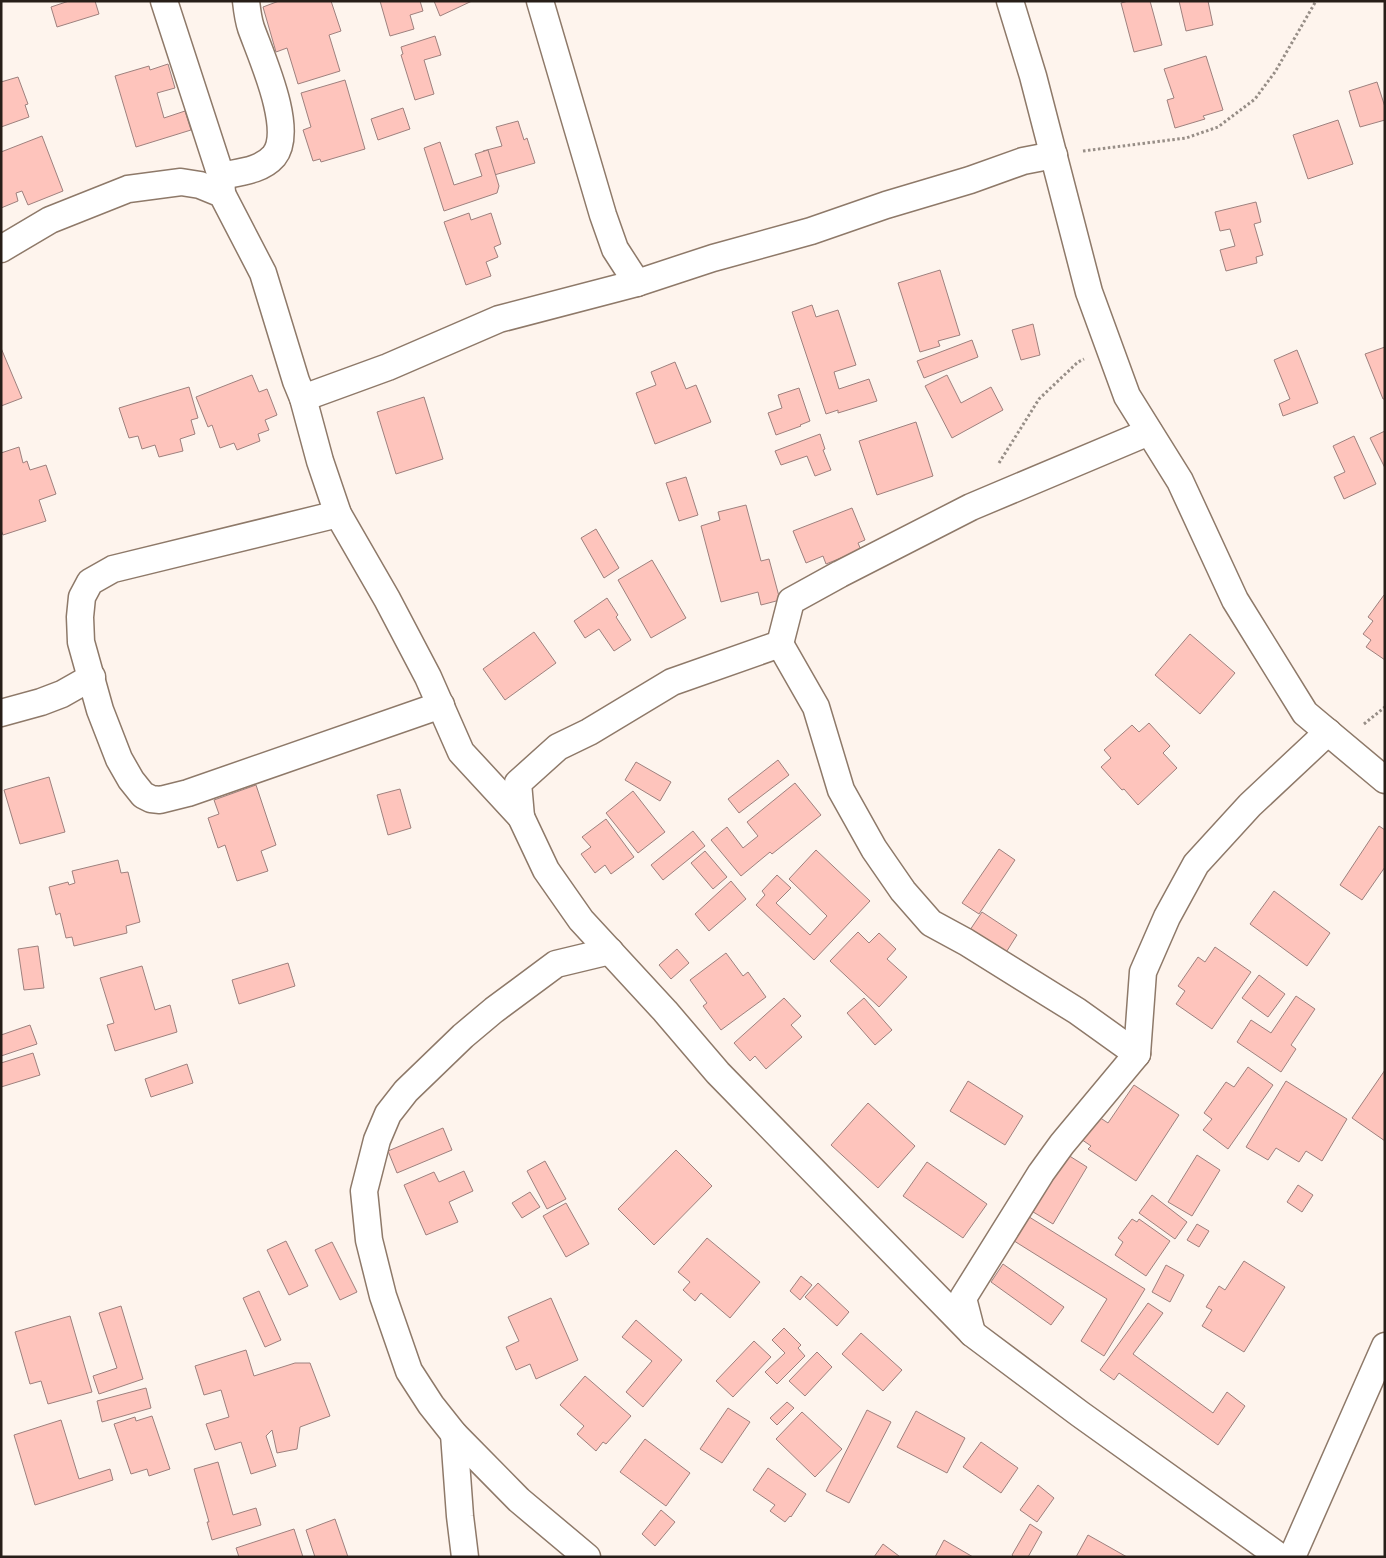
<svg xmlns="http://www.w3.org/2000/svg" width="1386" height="1558" viewBox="0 0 1386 1558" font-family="'PT Sans',sans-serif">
<rect width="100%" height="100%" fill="#fef4ed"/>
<!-- building -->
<g fill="#fec4bc" stroke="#9e817e">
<polygon points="69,1 95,1 99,14 57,27 51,7"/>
<polygon points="279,1 331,1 341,31 329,35 340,71 298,84 287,48 276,52 263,7"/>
<polygon points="380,1 420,1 423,11 410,15 414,29 390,36"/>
<polygon points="434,1 472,1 440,16"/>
<polygon points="1128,1 1150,1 1162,45 1134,52 1121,3"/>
<polygon points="1179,1 1208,1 1213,25 1186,31"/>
<polygon points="435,36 441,55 424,60 434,94 415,100 401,55 403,54 401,47"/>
<polygon points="1206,56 1223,110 1203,116 1205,119 1175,128 1167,100 1174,98 1164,69"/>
<polygon points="168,64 175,88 157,93 164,118 185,111 191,130 136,147 115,76 149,66 150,70"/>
<polygon points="18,77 28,104 25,105 29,117 1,127 1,82"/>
<polygon points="345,80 365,149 321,162 320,159 313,161 303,130 311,127 301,93"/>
<polygon points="1377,82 1385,107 1385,120 1360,127 1349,91"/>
<polygon points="403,108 410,129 378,140 371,119"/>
<polygon points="1338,120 1353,164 1308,179 1293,135"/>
<polygon points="518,121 524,140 527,138 535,163 491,176 483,151 502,146 496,127"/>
<polygon points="42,136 63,191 28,205 22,191 16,193 18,201 1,208 1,152"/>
<polygon points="440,142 454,185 482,176 475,154 488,150 499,186 497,193 444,211 424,148"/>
<polygon points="1256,202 1261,222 1254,224 1263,255 1256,257 1257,263 1226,271 1220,250 1235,246 1230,229 1220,231 1215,212"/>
<polygon points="469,213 471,220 491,213 501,244 494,247 498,257 486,262 491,276 466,285 444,222"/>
<polygon points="940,270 960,335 938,341 940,346 920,352 898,283"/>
<polygon points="812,305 816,317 838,310 856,365 834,372 839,389 869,379 877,401 838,413 838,410 826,414 792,312"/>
<polygon points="1033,324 1040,355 1021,360 1012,330"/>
<polygon points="972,340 978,357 924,378 917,361"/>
<polygon points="1385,347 1385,399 1383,399 1365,354"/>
<polygon points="1,348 22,398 1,406"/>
<polygon points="1297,350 1318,403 1283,416 1279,404 1290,399 1274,360"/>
<polygon points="675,362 686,389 696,385 711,422 655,444 636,393 656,385 651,372"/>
<polygon points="252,375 259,392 267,389 277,415 265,420 269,430 258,434 260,441 237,450 234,443 220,448 212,425 208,427 196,397"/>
<polygon points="947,375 961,403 991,387 1003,410 952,438 925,386"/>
<polygon points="189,387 198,418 191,420 195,434 180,439 183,451 159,457 155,445 142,449 138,436 129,438 119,408"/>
<polygon points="799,388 810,421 800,425 801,426 776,435 768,413 782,408 778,395"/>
<polygon points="424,397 443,459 396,474 377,412"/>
<polygon points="916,422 933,476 877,495 859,441"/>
<polygon points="1385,431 1385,468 1370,438"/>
<polygon points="820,434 825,449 823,450 831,470 815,476 807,456 781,465 775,451"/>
<polygon points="1354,436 1376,484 1344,499 1334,477 1345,472 1333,446"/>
<polygon points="19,447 23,463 27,461 30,470 46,465 56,494 39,500 46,521 3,535 1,530 1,453"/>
<polygon points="686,477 698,515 679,521 666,483"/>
<polygon points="746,505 761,561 769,559 780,600 761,605 758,592 721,602 701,526 720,520 718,512"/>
<polygon points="852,508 865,540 858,543 861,550 826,564 823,556 806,563 793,531"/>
<polygon points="596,529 619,568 604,578 581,538"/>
<polygon points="652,560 686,618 651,638 618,580"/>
<polygon points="1384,595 1385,596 1385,660 1366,647 1371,640 1363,634 1373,621 1368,617"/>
<polygon points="607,598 618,615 616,617 631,640 614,651 599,629 585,638 574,621"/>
<polygon points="534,632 556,663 505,700 483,669"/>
<polygon points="1190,634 1235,673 1200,714 1155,675"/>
<polygon points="1149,723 1170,746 1163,753 1177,768 1138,805 1124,789 1122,790 1101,767 1111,758 1104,750 1132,725 1139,732"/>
<polygon points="778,760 789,775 739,813 728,799"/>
<polygon points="636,762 671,782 660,801 625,780"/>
<polygon points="49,777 65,832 20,844 4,790"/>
<polygon points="795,783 821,815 772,854 770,852 741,876 711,840 727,827 743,848 758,836 747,822"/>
<polygon points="256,785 276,845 261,851 268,871 237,881 225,845 218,848 208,818 219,814 214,800"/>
<polygon points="400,789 411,828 388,835 377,795"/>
<polygon points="633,791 665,832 638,853 606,813"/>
<polygon points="606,819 634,857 611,874 605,865 595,873 581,854 591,847 582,837"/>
<polygon points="1379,826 1385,830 1385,867 1362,900 1340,885"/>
<polygon points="693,831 705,846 663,880 651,865"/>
<polygon points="999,849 1015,860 979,914 962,903"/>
<polygon points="816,850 870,901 814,960 756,905 765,895 762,891 777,875 791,888 776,903 810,935 827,916 789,879"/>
<polygon points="705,851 727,877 713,889 691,863"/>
<polygon points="118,860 121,873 128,872 140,922 126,926 127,933 74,946 72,937 66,938 60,913 56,915 49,887 68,882 69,885 75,883 72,871"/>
<polygon points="731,881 746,899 709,931 695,914"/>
<polygon points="1274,891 1330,933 1307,966 1250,924"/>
<polygon points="982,912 1017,935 1005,954 970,930"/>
<polygon points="858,932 869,943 879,933 896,949 887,959 907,977 879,1007 830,961"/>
<polygon points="38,946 44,988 24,990 18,949"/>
<polygon points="1215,947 1251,972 1212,1029 1176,1004 1185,991 1178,986 1198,957 1205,962"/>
<polygon points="677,949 689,963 671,979 659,965"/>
<polygon points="726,953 743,976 748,972 766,997 721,1030 703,1006 707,1003 690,980"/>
<polygon points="288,963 295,986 239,1004 232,980"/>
<polygon points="142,966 155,1010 170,1005 177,1032 115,1051 107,1025 114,1023 100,978"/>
<polygon points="1259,975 1285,994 1268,1017 1242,998"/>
<polygon points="1296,996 1315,1009 1291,1045 1296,1049 1281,1072 1237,1042 1251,1020 1271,1033"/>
<polygon points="784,998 801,1016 791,1025 802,1037 766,1069 755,1056 750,1061 734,1043"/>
<polygon points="864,998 892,1030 875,1045 847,1013"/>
<polygon points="30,1025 37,1044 1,1056 1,1035"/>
<polygon points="33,1053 40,1075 1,1087 1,1063"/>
<polygon points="187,1064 193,1083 151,1097 145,1079"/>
<polygon points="1248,1067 1273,1085 1228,1149 1203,1130 1212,1119 1204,1113 1226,1082 1234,1087"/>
<polygon points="1385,1070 1385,1141 1352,1118"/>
<polygon points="968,1081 1023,1116 1005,1145 950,1111"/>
<polygon points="1286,1081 1347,1119 1322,1161 1306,1151 1299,1162 1276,1148 1268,1160 1246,1147"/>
<polygon points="1134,1085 1179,1115 1136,1181 1088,1149 1091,1146 1078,1137 1093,1113 1108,1123"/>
<polygon points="868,1103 915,1146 878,1188 831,1145"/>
<polygon points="443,1128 452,1150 397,1173 388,1151"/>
<polygon points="676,1150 712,1186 654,1245 618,1209"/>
<polygon points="1060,1150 1087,1167 1053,1224 1025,1207"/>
<polygon points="1197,1155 1220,1170 1192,1216 1168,1202"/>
<polygon points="545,1161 566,1199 547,1209 527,1171"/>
<polygon points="927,1162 987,1204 963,1238 903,1196"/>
<polygon points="464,1171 473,1191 449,1202 458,1222 426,1235 404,1185 434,1172 439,1182"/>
<polygon points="1298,1185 1313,1195 1302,1212 1287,1202"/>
<polygon points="530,1192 540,1207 522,1218 512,1203"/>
<polygon points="1152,1195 1187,1222 1175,1239 1139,1213"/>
<polygon points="566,1203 589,1244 566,1257 543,1216"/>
<polygon points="1026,1215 1145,1289 1104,1356 1081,1341 1107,1299 1011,1239"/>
<polygon points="1132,1219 1137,1222 1139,1219 1170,1241 1146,1276 1115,1255 1123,1242 1118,1238"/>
<polygon points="1197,1224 1209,1231 1199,1247 1187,1240"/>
<polygon points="707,1238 760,1282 730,1318 701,1293 695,1301 683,1290 690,1282 678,1272"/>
<polygon points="286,1241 308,1286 289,1295 267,1250"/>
<polygon points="332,1242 357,1292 340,1300 315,1250"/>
<polygon points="1244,1261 1285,1287 1244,1352 1202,1326 1212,1310 1206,1307 1219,1286 1225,1290"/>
<polygon points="1003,1264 1064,1307 1051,1325 991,1282"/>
<polygon points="1166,1265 1184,1275 1170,1302 1152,1292"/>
<polygon points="801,1276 812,1285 800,1300 790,1291"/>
<polygon points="818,1283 849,1312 837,1326 805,1297"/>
<polygon points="259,1291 281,1340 265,1347 243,1298"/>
<polygon points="551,1298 578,1360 536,1379 530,1364 516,1370 506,1347 519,1341 508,1317"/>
<polygon points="1148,1303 1163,1313 1133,1354 1213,1413 1227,1392 1245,1406 1218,1445 1119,1373 1114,1380 1100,1370"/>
<polygon points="121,1306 143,1379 99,1394 93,1376 117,1368 99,1313"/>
<polygon points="70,1316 92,1392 48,1404 41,1381 30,1384 15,1332"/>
<polygon points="636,1320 682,1360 643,1407 626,1392 652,1361 622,1337"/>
<polygon points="784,1328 801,1345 798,1348 805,1356 777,1384 765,1372 785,1353 772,1340"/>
<polygon points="861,1333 902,1370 883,1391 842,1354"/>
<polygon points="754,1341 771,1357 733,1397 716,1381"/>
<polygon points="246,1350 254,1376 295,1363 310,1363 330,1416 300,1427 297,1449 277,1453 272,1430 266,1436 276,1466 251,1474 241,1442 215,1450 206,1424 229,1417 221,1390 204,1395 195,1366"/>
<polygon points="817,1352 832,1367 805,1396 789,1381"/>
<polygon points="585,1376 631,1416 606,1444 603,1442 596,1451 577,1434 584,1426 560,1405"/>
<polygon points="146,1388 151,1408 102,1422 97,1401"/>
<polygon points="787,1402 794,1408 777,1425 770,1418"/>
<polygon points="728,1408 750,1422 722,1463 700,1449"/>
<polygon points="867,1410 891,1422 849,1503 826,1491"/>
<polygon points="916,1411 965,1438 947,1473 897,1447"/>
<polygon points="802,1412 842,1449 815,1477 776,1439"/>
<polygon points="152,1416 170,1469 149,1476 147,1469 131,1474 114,1424 135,1417 136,1421"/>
<polygon points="61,1420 79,1479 110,1469 113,1480 35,1505 14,1435"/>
<polygon points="645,1439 690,1473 666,1506 620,1472"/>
<polygon points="981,1442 1018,1468 1001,1493 963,1467"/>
<polygon points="218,1462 233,1515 256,1508 261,1525 212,1540 207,1522 209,1522 194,1469"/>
<polygon points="768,1468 806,1494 791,1517 790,1516 785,1522 770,1511 775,1505 753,1490"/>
<polygon points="1038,1485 1054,1498 1037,1522 1020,1510"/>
<polygon points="661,1510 675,1522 655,1546 642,1534"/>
<polygon points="335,1519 348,1557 315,1557 306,1530"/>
<polygon points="1030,1524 1042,1532 1028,1557 1014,1557 1012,1555"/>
<polygon points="294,1529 303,1557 239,1557 236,1548"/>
<polygon points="1088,1535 1127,1557 1076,1557"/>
<polygon points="944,1540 973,1557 935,1557"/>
<polygon points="883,1544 899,1556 899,1557 874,1557"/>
</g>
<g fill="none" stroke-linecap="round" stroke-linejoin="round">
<!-- minor casing -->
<g stroke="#8e7969" stroke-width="29">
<g id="minor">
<polyline points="164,1 221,176 222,194"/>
<polyline points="540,1 603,215 615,249 637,283"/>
<polyline points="1010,1 1033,76 1089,292 1127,396 1180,481 1235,600 1305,713 1385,780"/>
<path d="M221,176C239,172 261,171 274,156C295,130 261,56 251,28C248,19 247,10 246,1"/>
<polyline points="1,249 50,220 128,189 181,182 200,185 222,194 263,273 296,381 303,398 320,461 338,514 387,599 428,677 461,752 521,817 546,870 581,920 665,1011 718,1073 973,1334 1080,1414 1280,1557"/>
<polyline points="303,398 388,367 499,319 637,283 713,258 811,231 886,205 970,180 1023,161 1054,155"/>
<polyline points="338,514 113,569 90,582 82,597 80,617 81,642 100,710 119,759 131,780 143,795 151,799 160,800 188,793 441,705"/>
<polyline points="780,644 816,707 841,790 874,849 903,891 931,923 966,942 1077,1011 1137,1054"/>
<polyline points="1,713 41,702 62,694 92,677"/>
<polyline points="521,817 518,783 558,747 589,732 672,682 780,644 791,601 840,574 971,507 1149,432"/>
<polyline points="972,1333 963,1298 1041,1173 1062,1144 1137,1054 1143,972 1167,917 1196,864 1250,805 1328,732"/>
<polyline points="454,1434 460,1516 465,1557"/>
<polyline points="587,1557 519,1500 454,1434 431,1405 409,1371 383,1296 369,1240 364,1191 377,1140 388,1114 406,1091 463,1036 494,1010 556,964 610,951"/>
<polyline points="1292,1557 1385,1346"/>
</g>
</g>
<!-- path -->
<g stroke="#978e87" stroke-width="3" stroke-dasharray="2.5 2.5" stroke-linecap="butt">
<polyline points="1083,151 1186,138 1218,127 1255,99 1275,72 1316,1"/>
<polyline points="999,463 1039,399 1078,362 1084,359"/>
<polyline points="1364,724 1385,707"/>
</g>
<!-- minor -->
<use href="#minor" stroke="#fff" stroke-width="26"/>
</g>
<!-- border -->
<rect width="1386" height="1558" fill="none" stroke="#271e18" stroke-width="5"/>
</svg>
